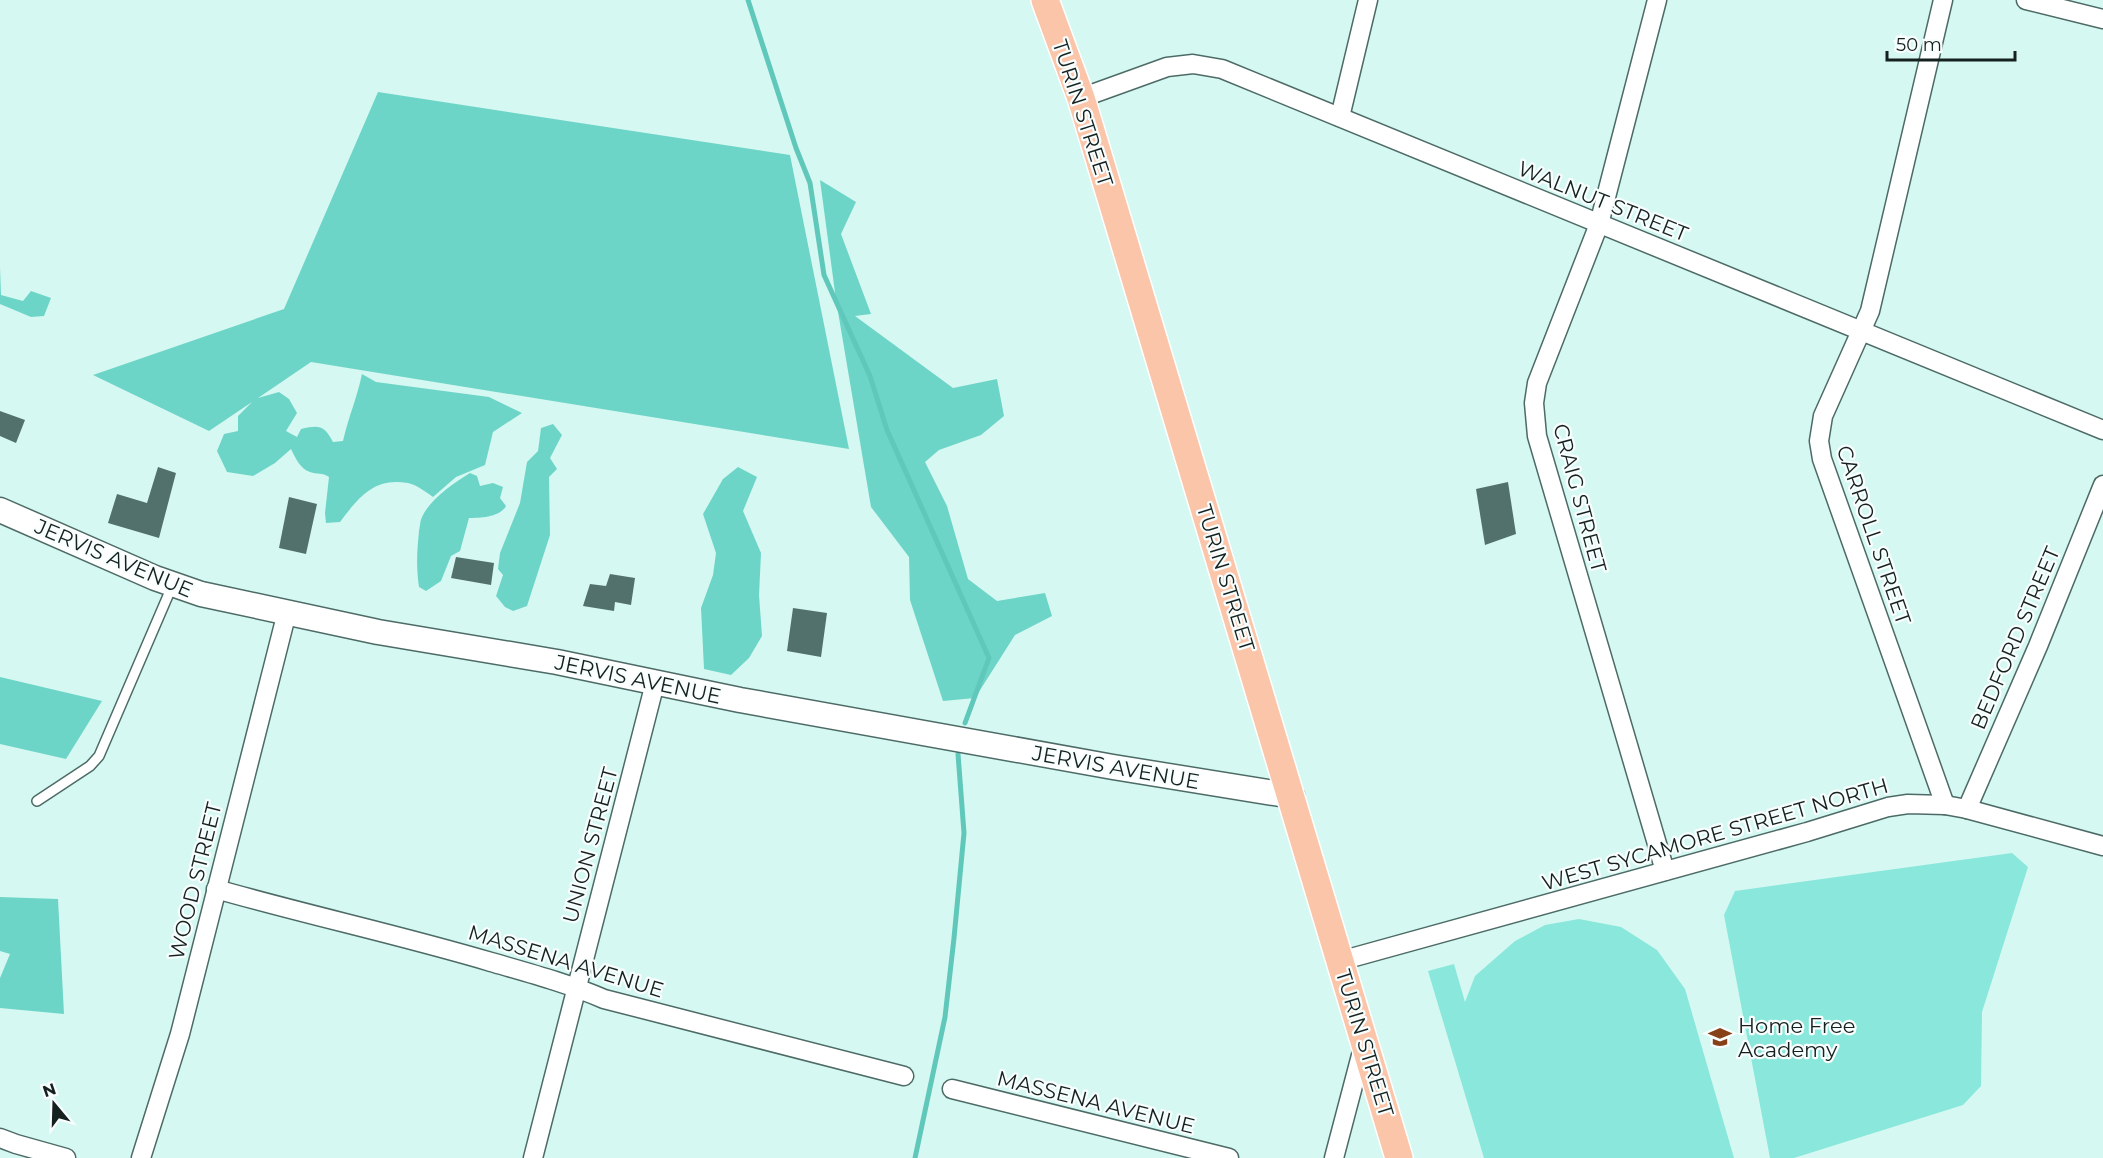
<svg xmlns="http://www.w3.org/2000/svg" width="2103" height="1158" viewBox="0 0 2103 1158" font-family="Montserrat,sans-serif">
<rect width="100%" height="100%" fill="#d6f8f2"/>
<!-- green -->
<g fill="#89e8db">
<polygon points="2012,853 2028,867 1982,1012 1981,1086 1963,1105 1794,1158 1770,1158 1724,915 1735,891"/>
<polygon points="1579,919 1621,927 1657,950 1685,989 1734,1158 1484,1158 1428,971 1454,964 1465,1002 1475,976 1515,941 1545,925"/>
</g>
<!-- forest -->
<g fill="#6dd5c7">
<path d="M378,92L790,155L849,449L311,362L258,398L279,392L289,399L297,413L286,431L297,437L301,429C319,425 324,425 333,442L343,441C348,418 357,398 362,374L376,382L489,397L522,413L493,432L485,465L456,477L433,497C426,492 417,485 408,483C374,477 359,497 340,522L326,523L325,513L329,477C322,472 317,475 310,472C300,469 295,457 291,449L275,463L253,476L227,472L217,451L224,434L238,431V416L252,402L209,431L93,375L284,309Z"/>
<polygon points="820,180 856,202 841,234 871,314 855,316 953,388 997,379 1004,416 981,435 939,450 925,462 947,506 968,579 997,601 1045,593 1052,616 1015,635 975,698 943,701 910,600 909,557 871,507 836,300"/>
<polygon points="0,267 1,295 23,301 31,291 51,298 44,316 31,317 0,304"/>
<polygon points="553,424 562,435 550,458 557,469 549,477 550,535 527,606 513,611 505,607 496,596 503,575 498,569 500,553 520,503 527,462 538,451 541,428"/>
<polygon points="738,467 757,477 743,511 761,553 759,595 762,636 749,658 731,675 704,669 701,608 713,575 716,553 703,514 723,479"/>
<path d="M470,473L477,476L480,486L493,483L503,487L500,498L506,506C500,517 481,518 469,518L460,551L451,556L441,581L426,591L419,587C416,566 417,551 419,531C420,526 420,521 422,517C430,499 454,483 470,473Z"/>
<polygon points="0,677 102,701 66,759 0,744"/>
<polygon points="0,897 58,899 64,1014 0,1008 0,978 10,954 0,951"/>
</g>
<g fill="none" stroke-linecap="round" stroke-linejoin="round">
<!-- stream -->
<g stroke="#5fc8ba" stroke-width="5">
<polyline points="748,0 796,148 810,183 824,275 870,376 887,430 989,658 965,723"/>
<polyline points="915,1158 945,1017 954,938 964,833 958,754"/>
</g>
</g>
<!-- building -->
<g fill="#53716c">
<polygon points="0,411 25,420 16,443 0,436"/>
<polygon points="158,467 176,473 159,538 108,523 117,494 147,503"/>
<polygon points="1508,482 1516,534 1485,545 1476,489"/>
<polygon points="289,497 317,504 306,554 279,548"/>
<polygon points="456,557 494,563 491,585 451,578"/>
<polygon points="610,574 635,578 631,605 615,602 614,611 583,606 590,584 606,586"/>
<polygon points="793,608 827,613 821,657 787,651"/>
</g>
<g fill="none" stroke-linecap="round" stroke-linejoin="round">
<!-- lane casing -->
<g stroke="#4d6b66" stroke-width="12">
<polyline id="lane" points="37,801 90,766 99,756 173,584"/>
</g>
<!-- street casing -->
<g stroke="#4d6b66" stroke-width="21">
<g id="street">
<polyline points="1657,0 1599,224 1537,383 1534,403 1537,436 1665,871"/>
<polyline points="1943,0 1870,311 1823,416 1819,441 1822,459 1945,805"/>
<polyline points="2026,0 2103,19"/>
<polyline points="1081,98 1167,67 1193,64 1222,69 2103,430"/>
<polyline points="1340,117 1368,0"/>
<polyline points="1967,809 2038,646 2103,485"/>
<path d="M216,889C307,915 400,935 491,962C529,973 567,983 604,999L904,1076"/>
<polyline points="1340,961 1807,832 1888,807 1908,804 1945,805 1967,809 2103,846"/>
<polyline points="952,1089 1229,1158"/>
<polyline points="0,1138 16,1144 66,1158"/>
<polyline points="141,1158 180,1034 287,612"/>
<polyline points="533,1158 655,683"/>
<polyline points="1334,1158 1364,1044"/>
</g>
</g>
<!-- secondary casing -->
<g stroke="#4d6b66" stroke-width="27">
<polyline id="secondary" points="0,510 155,578 201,594 378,632 557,662 740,700 1113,767 1292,796"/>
</g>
<!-- primary casing -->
<g stroke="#fff" stroke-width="30">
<polyline id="primary" points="1045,0 1081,98 1399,1158"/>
</g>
<!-- lane -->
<use href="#lane" stroke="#fff" stroke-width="9"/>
<!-- street -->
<use href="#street" stroke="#fff" stroke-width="18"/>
<!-- secondary -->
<use href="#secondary" stroke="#fff" stroke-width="24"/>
<!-- primary -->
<use href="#primary" stroke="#fbc5aa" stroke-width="27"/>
</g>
<!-- icons -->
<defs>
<g id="school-bare" transform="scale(1.8)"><path d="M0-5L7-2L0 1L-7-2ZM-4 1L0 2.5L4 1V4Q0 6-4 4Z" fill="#864119" stroke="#f8fefd" stroke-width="2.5" paint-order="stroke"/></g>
</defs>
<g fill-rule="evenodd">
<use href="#school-bare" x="1720" y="1037"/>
</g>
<g text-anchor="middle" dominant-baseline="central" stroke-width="4.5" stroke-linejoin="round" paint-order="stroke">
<!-- street labels -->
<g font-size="21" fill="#15211f" stroke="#f8fefd">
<text transform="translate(1083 113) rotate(72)">TURIN STREET</text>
<text transform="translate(1603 201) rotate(22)">WALNUT STREET</text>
<text transform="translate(1580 498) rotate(75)">CRAIG STREET</text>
<text transform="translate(1874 535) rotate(71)">CARROLL STREET</text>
<text transform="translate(114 558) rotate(23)">JERVIS AVENUE</text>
<text transform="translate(1226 578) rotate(73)">TURIN STREET</text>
<text transform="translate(2015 638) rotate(-67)">BEDFORD STREET</text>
<text transform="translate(638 679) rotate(12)">JERVIS AVENUE</text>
<text transform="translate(1116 767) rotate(10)">JERVIS AVENUE</text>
<text transform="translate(1715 834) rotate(-16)">WEST SYCAMORE STREET NORTH</text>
<text transform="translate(590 845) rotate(-75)">UNION STREET</text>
<text transform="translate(195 881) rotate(-76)">WOOD STREET</text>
<text transform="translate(566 961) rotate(17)">MASSENA AVENUE</text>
<text transform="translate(1365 1043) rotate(73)">TURIN STREET</text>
<text transform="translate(1096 1102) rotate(14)">MASSENA AVENUE</text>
</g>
<!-- poi labels -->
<g font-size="21" fill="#15211f" stroke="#f8fefd" text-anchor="start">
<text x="1738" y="1025">Home Free<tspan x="1738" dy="24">Academy</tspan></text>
</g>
</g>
<!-- north arrow -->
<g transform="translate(54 1104) rotate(341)" stroke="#f8fefd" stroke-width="4.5" paint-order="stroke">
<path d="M0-4.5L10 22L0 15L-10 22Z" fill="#15211f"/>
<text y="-9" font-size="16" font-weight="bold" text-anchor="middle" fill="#15211f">N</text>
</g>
<!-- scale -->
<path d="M1887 51v9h128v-9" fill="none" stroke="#15211f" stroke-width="3"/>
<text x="1896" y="51" font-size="18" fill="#15211f" stroke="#f8fefd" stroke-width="4.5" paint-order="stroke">50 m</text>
</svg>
